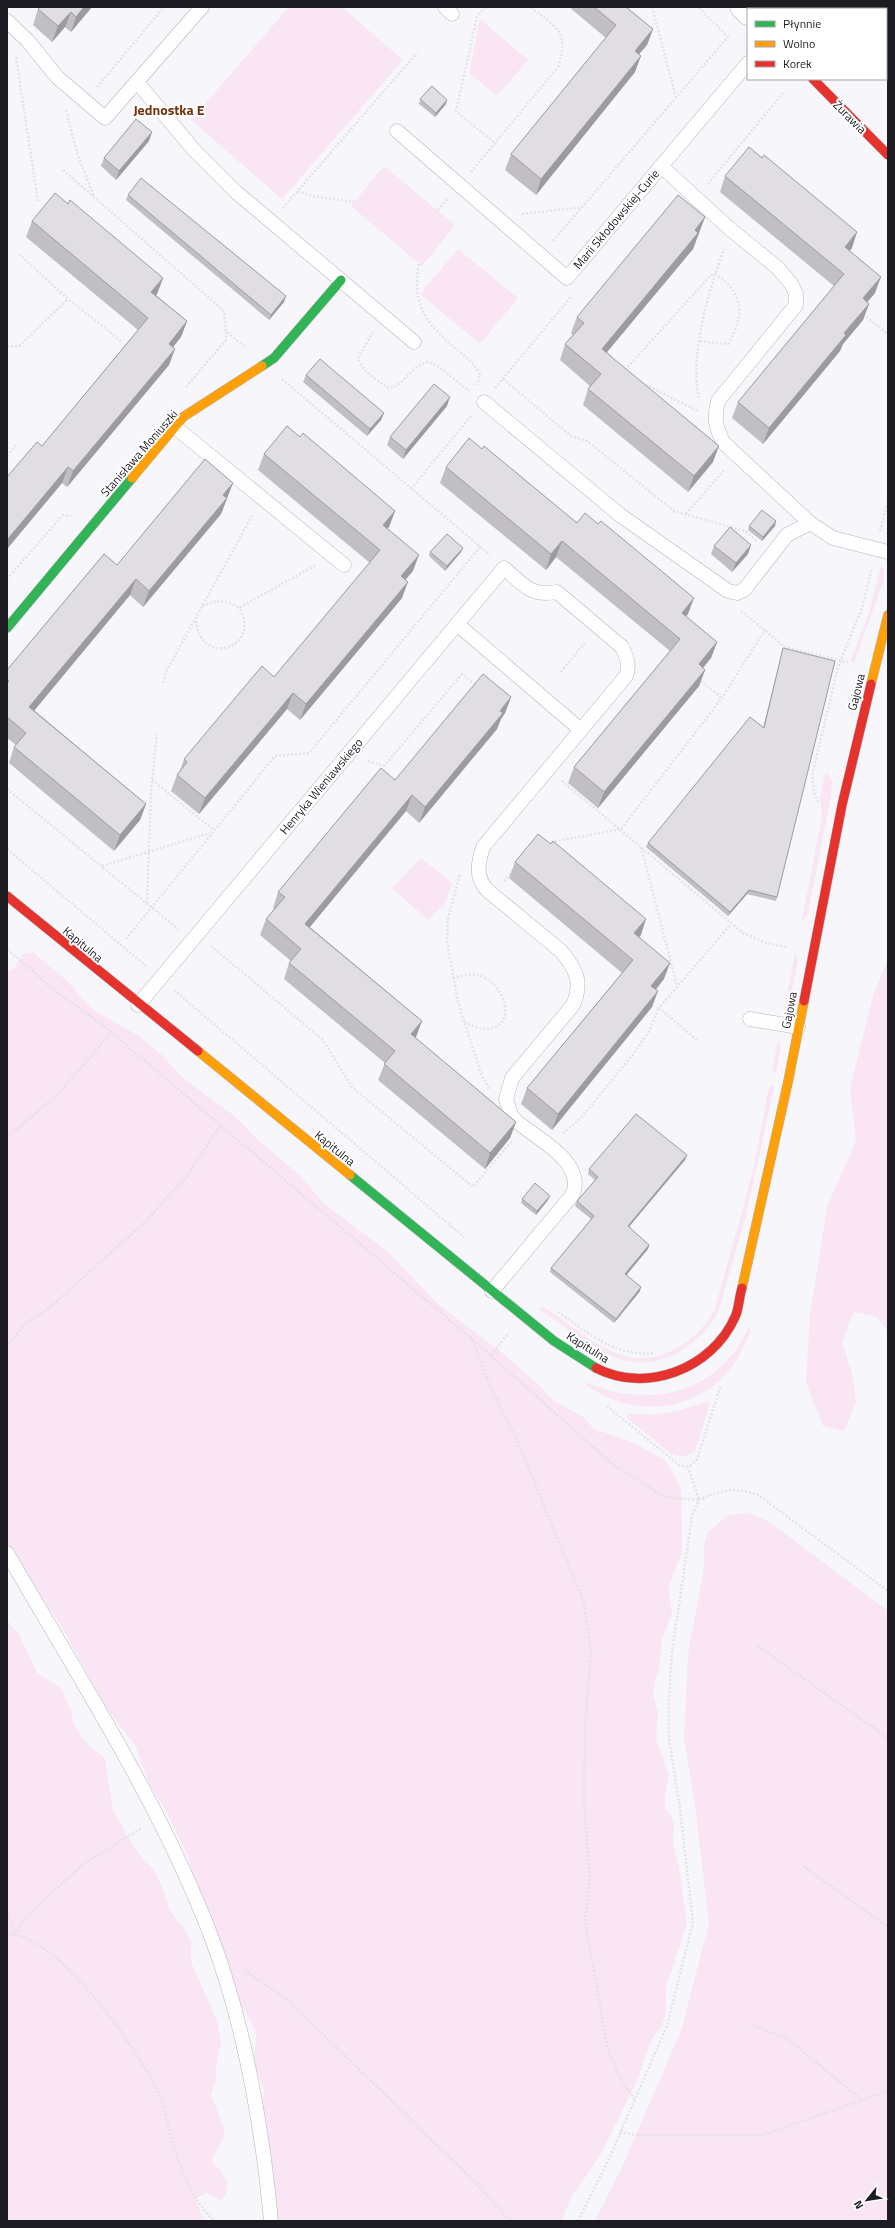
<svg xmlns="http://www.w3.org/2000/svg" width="895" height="2228" viewBox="0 0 895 2228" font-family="'Titillium Web',sans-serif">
<rect width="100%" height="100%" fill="#f7f7fb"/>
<!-- green -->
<g fill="#f9e5f4">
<polygon points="289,7 342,7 403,60 282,199 191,120"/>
<polygon points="480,19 528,60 497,96 469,73"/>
<polygon points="384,166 455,225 422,266 351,206"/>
<polygon points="458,249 518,298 480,344 420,294"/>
<polygon points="881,565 884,571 884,579 854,663 850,662 869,613"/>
<polygon points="827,773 832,780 831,796 808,913 801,924 822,817 820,796 825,774"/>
<polygon points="421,858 452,883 445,904 428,920 392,888"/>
<polygon points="33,952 66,980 92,1009 139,1036 162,1055 183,1078 237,1118 257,1139 302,1177 323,1203 386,1250 438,1304 505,1355 543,1389 552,1400 582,1416 594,1429 630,1441 665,1460 676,1478 681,1492 682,1553 670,1582 669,1591 672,1613 662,1640 659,1670 655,1682 653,1695 658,1712 656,1740 669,1775 665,1796 665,1809 674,1820 673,1843 679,1867 687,1924 666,1987 666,2012 662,2026 651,2040 637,2081 600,2156 570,2199 562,2221 269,2221 261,2104 265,2091 254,2065 256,2035 252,2023 238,1999 193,1880 189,1858 164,1807 150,1786 135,1745 107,1709 60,1624 13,1555 7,1541 7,973 15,967 23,954"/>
<polygon points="795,953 798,961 789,1006 784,1010"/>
<polygon points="888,959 888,1332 877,1317 854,1312 842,1342 852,1373 856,1402 844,1431 823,1426 806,1382 810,1315 827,1207 856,1141 850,1087 874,992"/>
<polygon points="778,1039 781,1047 776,1072 772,1071"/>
<path d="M772,1086L774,1088L746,1215L719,1310C699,1348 655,1376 612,1356C586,1344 563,1325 539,1309L544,1307C567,1322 589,1341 614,1352C654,1371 696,1344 715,1309L753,1171L769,1087Z"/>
<path d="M748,1328L751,1330C744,1348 736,1364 723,1377C686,1415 626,1415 586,1385L585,1382C648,1410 719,1394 748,1328Z"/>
<path d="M707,1401L710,1403L697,1446L694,1452L684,1457L671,1454L626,1417L629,1413C657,1418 681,1411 707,1401Z"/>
<polygon points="748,1512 770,1522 888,1611 888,2221 595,2221 623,2165 681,2031 709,1923 695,1806 684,1738 688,1654 704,1568 704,1545 708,1532 727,1516"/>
<polygon points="7,1620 21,1638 37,1673 61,1688 70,1708 74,1724 82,1737 90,1747 105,1758 113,1810 131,1842 143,1859 153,1868 162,1887 170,1911 186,1931 191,1942 191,1962 217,2021 221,2042 216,2066 216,2079 211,2095 224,2128 224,2138 216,2150 212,2160 213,2164 220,2170 226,2180 227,2191 222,2201 207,2193 196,2198 202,2217 206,2221 7,2221"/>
</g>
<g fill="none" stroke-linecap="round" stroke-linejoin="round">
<!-- lane casing -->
<g stroke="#b4b4b8" stroke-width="15">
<g id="lane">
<polyline points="445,7 452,14"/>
<polyline points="7,21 28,41 57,77 105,118 202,7"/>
<polyline points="137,82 193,149 236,192 414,342"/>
<polyline points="397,131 567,278 748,63"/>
<path d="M661,166L730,229L778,268L792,285L796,294V305L718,401C714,417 715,428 724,443L810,523"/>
<polyline points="484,402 620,515 728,591 737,593 744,590 787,535 810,523 833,538 888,552"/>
<polyline points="175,427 344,565"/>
<polyline points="457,624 581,730"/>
<path d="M138,1005L504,568C523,584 530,597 557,592L622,647C627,658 630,665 626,676L483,847C478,863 475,876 487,890L561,951C576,969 583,982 573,1005L512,1078L506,1099L511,1115L516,1121C537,1139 585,1161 573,1194L492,1291"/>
<polyline points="750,1019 798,1027"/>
<path d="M7,1553C78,1676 160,1803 211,1936C245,2026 262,2125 271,2221"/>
</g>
</g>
<!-- street casing -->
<g stroke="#b4b4b8" stroke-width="23">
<polyline id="street" points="741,7 748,14"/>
</g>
<!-- fast casing -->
<g stroke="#b4b4b8" stroke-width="10">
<g id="fast">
<polyline points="262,366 274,358 341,280"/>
<polyline points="7,628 132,478"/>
<polyline points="350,1175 554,1341 596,1368"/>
</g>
</g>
<!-- slow casing -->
<g stroke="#b4b4b8" stroke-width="10">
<g id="slow">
<polyline points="132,478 183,417 262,366"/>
<polyline points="871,684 888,615"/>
<polyline points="198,1051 350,1175"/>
<polyline points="742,1288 788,1082 804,1001"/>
</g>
</g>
<!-- jam casing -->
<g stroke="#b4b4b8" stroke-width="10">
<g id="jam">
<polyline points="813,79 888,155"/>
<polyline points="7,896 198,1051"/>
<polyline points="804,1001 842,805 871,684"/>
<path d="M596,1368C646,1394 712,1369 735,1317C739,1309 739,1297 742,1288"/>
</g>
</g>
<!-- path -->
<g stroke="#e3e2e4" stroke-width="2.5" stroke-dasharray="2 2" stroke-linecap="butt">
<polyline points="485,7 477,17 456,111 496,144"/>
<polyline points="652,7 676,97"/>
<polyline points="16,57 38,201"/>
<polyline points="97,87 164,7"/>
<polyline points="66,110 77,153 94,196"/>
<polyline points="63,170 224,311 226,331 246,348"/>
<path d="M471,172L558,67C570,31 556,28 531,7"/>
<polyline points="708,184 783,93"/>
<polyline points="298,191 312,196 354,202"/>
<polyline points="283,208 417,53"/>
<polyline points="438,210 448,198"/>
<polyline points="522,214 582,207"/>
<polyline points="553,241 728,37 698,7"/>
<polyline points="19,254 68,299 121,341"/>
<path d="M419,264C411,302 426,324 455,348C465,356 474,363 480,374L477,385"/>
<polyline points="866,317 888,334"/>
<path d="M373,332L358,358C362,372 377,380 388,388C405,387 408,367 428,362L438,366L469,391"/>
<polyline points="7,347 19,346 68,299"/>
<path d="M625,370L711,275L715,274C744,292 745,316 728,344L699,341"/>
<polyline points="282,379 490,555"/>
<polyline points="503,379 571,436 587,441 674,511 745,531 758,542"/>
<polyline points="642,383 698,411"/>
<polyline points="186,387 226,340 226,331"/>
<polyline points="495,388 571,297"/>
<path d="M699,398C689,355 709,290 724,249"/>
<polyline points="7,456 17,444"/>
<polyline points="411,489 471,416"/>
<polyline points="686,514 725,469"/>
<polyline points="880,531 888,501"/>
<polyline points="7,579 63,515 71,516"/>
<path d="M202,606C217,600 226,599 239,608L316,565"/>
<polyline points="741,611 785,647 848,662"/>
<path d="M196,617C197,670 264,648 239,608"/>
<polyline points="561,672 586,641"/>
<polyline points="701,681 722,698"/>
<polyline points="163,683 166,672 253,514"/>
<polyline points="368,761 384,766 462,674 476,685"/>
<polyline points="152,780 214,830"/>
<polyline points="562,781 743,933 767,943 786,947"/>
<polyline points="7,789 178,929"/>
<polyline points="818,802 814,792 812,776 838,667 862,608 872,567"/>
<polyline points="547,843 621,829 722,698 765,630"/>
<polyline points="641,847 677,986"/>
<polyline points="7,849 146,966"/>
<polyline points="102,866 210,833"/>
<polyline points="460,875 448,918 447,942 458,1002 482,1076 489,1089"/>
<polyline points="504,881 512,871"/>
<polyline points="147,903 151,791 157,734"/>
<polyline points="126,939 275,756 309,753 480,547"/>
<polyline points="211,946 323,1040 352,1087 473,1187 512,1141"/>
<polyline points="7,950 25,964 51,988 99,1022 472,1339 612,1464 665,1497 699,1500 688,1467"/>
<path d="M453,978C460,976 469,973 477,975C503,980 520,1025 488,1029C480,1030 472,1025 464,1022"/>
<polyline points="174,990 464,1237"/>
<polyline points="697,1040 659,1008 731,924"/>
<polyline points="563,1133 580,1119 631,1057 648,1033 659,1008"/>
<polyline points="7,1137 55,1097 111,1033"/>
<path d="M558,1312C590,1334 614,1357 655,1353"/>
<polyline points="472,1339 490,1386 517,1440 583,1600 591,1650 585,1726 584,1804 590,1879 585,1920 607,2047 621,2080 634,2099"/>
<polyline points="7,1347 26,1323 47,1310 143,1224 187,1176 220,1126"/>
<polyline points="491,1355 509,1333"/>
<path d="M607,1406L679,1465C687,1468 692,1466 697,1459L721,1385"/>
<polyline points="758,1646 888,1738"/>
<polyline points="803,1866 888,1927"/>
<polyline points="7,1911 15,1934 25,1918 83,1864 142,1828"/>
<path d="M7,1934C57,1933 137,2048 157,2090C162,2099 164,2111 167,2122C177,2156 187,2197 215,2221"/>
<polyline points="244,1970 289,2001 482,2189 510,2221"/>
<polyline points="751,2025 785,2037 862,2100"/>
<polyline points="620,2132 636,2135 763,2135 888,2091"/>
<polyline points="578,2221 609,2159 667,2026 693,1922 680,1808 669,1739 669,1696 672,1652 692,1516 699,1500 713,1494 730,1490 743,1491 758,1495 888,1591"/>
</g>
<!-- lane -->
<use href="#lane" stroke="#fefefe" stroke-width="14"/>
<!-- street -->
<use href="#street" stroke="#fefefe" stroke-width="22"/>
<!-- fast -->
<use href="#fast" stroke="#30b455" stroke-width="9"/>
<!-- slow -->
<use href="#slow" stroke="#ff9f0a" stroke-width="9"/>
<!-- jam -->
<use href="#jam" stroke="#e5322d" stroke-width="9"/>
</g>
<!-- wall -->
<g fill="#c1bfc3">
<polygon points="40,7 92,7 71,32 65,27 52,42 33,25 38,9"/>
<polygon points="569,7 626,7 653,29 647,45 639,54 635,72 536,195 505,170 511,154 606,38"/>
<polygon points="420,99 446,104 435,117 419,104"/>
<polygon points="149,141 116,180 101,166 104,158"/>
<polygon points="725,176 852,248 850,251 875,293 867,302 869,304 863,320 843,344 840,351 763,444 732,418 738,402 834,286 720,192"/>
<polygon points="128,195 284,302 269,320 126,200"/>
<polygon points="68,204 163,278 157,294 156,295 187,321 181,337 173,347 169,365 67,487 62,483 7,549 7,477 42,446 138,330 26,237 32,221"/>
<polygon points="705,217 693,249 607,352 713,462 688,492 583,405 588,389 590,386 560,360 565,344 573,335 571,333 577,317"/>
<polygon points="306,375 384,413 381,420 367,436 303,382"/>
<polygon points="447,406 403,459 387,445 390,437"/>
<polygon points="300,437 395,511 389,527 387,528 413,571 405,580 402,598 300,720 287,709 199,814 171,791 177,775 180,771 184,759 274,677 370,563 258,470 264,454"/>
<polygon points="482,449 577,523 688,614 686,616 717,642 711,658 703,668 705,670 699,686 598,808 568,783 574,767 670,651 556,557 546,570 440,483 446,467"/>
<polygon points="227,499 226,501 221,514 143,607 130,595 34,710 146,804 140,820 114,851 9,763 14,747 16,745 7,738 7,670 117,565"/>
<polygon points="749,526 775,526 762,541 748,530"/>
<polygon points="714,546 748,554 732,572 711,554"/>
<polygon points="430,552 461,552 445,571 429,556"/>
<polygon points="783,648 777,897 776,901 747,894 728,916 646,847 648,843 763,728"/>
<polygon points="511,697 505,713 501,719 497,729 419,823 406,811 310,927 422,1021 415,1038 516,1122 510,1138 485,1169 378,1080 385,1063 284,979 289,963 291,961 260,935 266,919 274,909 273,908 278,892 395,780"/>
<polygon points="515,862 641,935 639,937 664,979 656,989 652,1007 552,1130 521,1104 527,1088 622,973 509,878"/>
<polygon points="685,1160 629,1227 649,1245 648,1249 626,1275 640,1291 614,1323 550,1272 551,1268 591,1219 575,1206 577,1201 595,1180 588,1174 589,1169"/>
<polygon points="522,1199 548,1200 536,1215 521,1203"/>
</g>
<!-- shaded-wall -->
<g fill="#9d9b9f">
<polygon points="84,7 92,7 71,32 76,17"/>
<polygon points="71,12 65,27 52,42 58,26"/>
<polygon points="653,29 647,45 629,66 635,51"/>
<polygon points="888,53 888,58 886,60 886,55"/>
<polygon points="641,56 635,72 536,195 541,179"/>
<polygon points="447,100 446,104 435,117 436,113"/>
<polygon points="152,132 149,141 116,180 119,171"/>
<polygon points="705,217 693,249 597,364 602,349"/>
<polygon points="857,232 852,248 839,263 845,247"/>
<polygon points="881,277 875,293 857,314 863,298"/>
<polygon points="163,278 157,294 145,307 151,292"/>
<polygon points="286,296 284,302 269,320 271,315"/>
<polygon points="869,304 863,320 843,344 840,351 763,444 769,428 844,333"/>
<polygon points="187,321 181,337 163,360 169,344"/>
<polygon points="175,349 169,365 67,487 73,471"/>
<polygon points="450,397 447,406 403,459 406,450"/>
<polygon points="384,413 381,420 367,436 370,429"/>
<polygon points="719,446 713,462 688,492 694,476"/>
<polygon points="68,467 62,483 7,549 7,540"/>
<polygon points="233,483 221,514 143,607 149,591 223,495"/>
<polygon points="395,511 389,527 377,541 383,525"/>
<polygon points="776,521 775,526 762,541 763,537"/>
<polygon points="562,541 556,557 546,570 551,554"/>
<polygon points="751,545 748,554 732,572 736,563"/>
<polygon points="463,548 461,552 445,571 447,566"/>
<polygon points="419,555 413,571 395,592 401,576"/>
<polygon points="136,579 130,595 24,723 29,707"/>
<polygon points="408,582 402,598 300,720 306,704"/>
<polygon points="694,598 688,614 676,629 682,613"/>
<polygon points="717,642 711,658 693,680 699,664"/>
<polygon points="705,670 699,686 598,808 604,792"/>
<polygon points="293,693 287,709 199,814 205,798"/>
<polygon points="511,697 505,713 501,719 497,729 419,823 425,807"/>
<polygon points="412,795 406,811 299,940 305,924"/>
<polygon points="146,804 140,820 114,851 120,835"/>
<polygon points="749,890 747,894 728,916 730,912"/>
<polygon points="646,919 641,935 628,949 634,933"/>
<polygon points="670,963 664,979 646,1002 651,986"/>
<polygon points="658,991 652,1007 552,1130 558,1114"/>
<polygon points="422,1021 416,1037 405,1050 411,1034"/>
<polygon points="516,1122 510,1138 485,1169 490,1153"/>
<polygon points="687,1155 685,1160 626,1230 628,1226"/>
<polygon points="550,1196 548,1200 536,1215 537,1211"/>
<polygon points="649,1245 648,1249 624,1278 625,1274"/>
<polygon points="641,1287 640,1291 614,1323 616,1319"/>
</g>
<!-- building -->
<g fill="#e0dee3" stroke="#9d9b9f">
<polygon points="40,7 84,7 76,17 71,12 58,26 38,9"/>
<polygon points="594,7 626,7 653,29 635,51 641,56 541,179 511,154 616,25"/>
<polygon points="886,33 888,35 888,53 886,55"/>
<polygon points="432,86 447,100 436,113 420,99"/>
<polygon points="136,119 152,132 119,171 104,158"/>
<polygon points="749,147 762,158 764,155 857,232 845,247 881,277 863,298 869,304 844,333 846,335 769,428 738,402 844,274 725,176"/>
<polygon points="141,178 286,296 271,315 128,195"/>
<polygon points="55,193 68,204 70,200 163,278 151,292 187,321 169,344 175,349 73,471 68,467 7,540 7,477 37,442 42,446 148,318 32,221"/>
<polygon points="678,195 705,217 695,230 698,233 602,349 719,446 694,476 588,389 601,374 565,344 584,323 577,317"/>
<polygon points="320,359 384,413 370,429 306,375"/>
<polygon points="434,384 450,397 406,450 390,437"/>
<polygon points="287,426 300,437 303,433 395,511 383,525 419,555 401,576 408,582 306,704 293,693 205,798 177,775 187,762 184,759 262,666 274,677 380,550 264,454"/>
<polygon points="469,438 482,449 484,446 577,523 585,513 598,524 601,521 694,598 682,613 717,642 699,664 705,670 604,792 574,767 680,639 562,541 551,554 446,467"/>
<polygon points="205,459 233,483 223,495 227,498 149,591 136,579 29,707 146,804 120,835 14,747 26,733 7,717 7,683 9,681 7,680 7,670 104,554 117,565"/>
<polygon points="762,510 776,521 763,537 749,526"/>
<polygon points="730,527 751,545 736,563 714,546"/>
<polygon points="447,534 463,548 447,566 430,552"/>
<polygon points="783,648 835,661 777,897 749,890 730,912 648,843 750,717 764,728"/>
<polygon points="483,674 511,697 500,711 503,713 425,807 412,795 305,924 422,1021 411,1034 516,1122 490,1153 384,1064 395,1051 289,963 301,949 266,919 285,897 278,892 381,768 395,780"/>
<polygon points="538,834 551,844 553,841 646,919 634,933 670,963 651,986 658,991 558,1114 527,1088 633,960 515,862"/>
<polygon points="636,1114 687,1155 628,1226 649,1245 625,1274 641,1287 616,1319 551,1268 594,1216 577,1201 598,1177 589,1169"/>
<polygon points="535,1183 550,1196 537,1211 522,1199"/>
</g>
<g text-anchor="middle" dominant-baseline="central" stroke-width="4" stroke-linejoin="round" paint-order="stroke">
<!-- street labels -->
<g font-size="12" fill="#1d1c22" stroke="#fff">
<text transform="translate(850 117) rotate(45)">Żurawia</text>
<text transform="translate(616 219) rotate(-50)">Marii Skłodowskiej-Curie</text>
<text transform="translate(139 453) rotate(-49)">Stanisława Moniuszki</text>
<text transform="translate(856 692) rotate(-76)">Gajowa</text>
<text transform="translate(321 786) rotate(-50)">Henryka Wieniawskiego</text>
<text transform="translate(83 944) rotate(40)">Kapitulna</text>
<text transform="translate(789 1010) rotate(-79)">Gajowa</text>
<text transform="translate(335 1148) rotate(39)">Kapitulna</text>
<text transform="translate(588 1347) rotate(32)">Kapitulna</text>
</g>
<!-- quarter labels -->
<g font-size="14" font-weight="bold" fill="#743510" stroke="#fff">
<text x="169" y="109">Jednostka E</text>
</g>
</g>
<!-- border -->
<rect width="895" height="2228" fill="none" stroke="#1d1c22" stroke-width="16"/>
<!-- legend -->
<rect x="747" y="8" width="140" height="72" fill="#ffffff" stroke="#a5a4a7"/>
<rect x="755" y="21" width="20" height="6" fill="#30b455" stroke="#a5a4a7"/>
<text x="783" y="28" font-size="12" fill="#1d1c22">Płynnie</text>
<rect x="755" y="41" width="20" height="6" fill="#ff9f0a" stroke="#a5a4a7"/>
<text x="783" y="48" font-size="12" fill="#1d1c22">Wolno</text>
<rect x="755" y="61" width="20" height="6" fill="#e5322d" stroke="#a5a4a7"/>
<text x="783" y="68" font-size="12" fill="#1d1c22">Korek</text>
<!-- north arrow -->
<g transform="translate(867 2200) rotate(240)" stroke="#ffffff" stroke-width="3" paint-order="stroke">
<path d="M0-3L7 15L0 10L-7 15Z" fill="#1d1c22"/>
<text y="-6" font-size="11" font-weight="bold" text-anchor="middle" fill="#1d1c22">N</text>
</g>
</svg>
